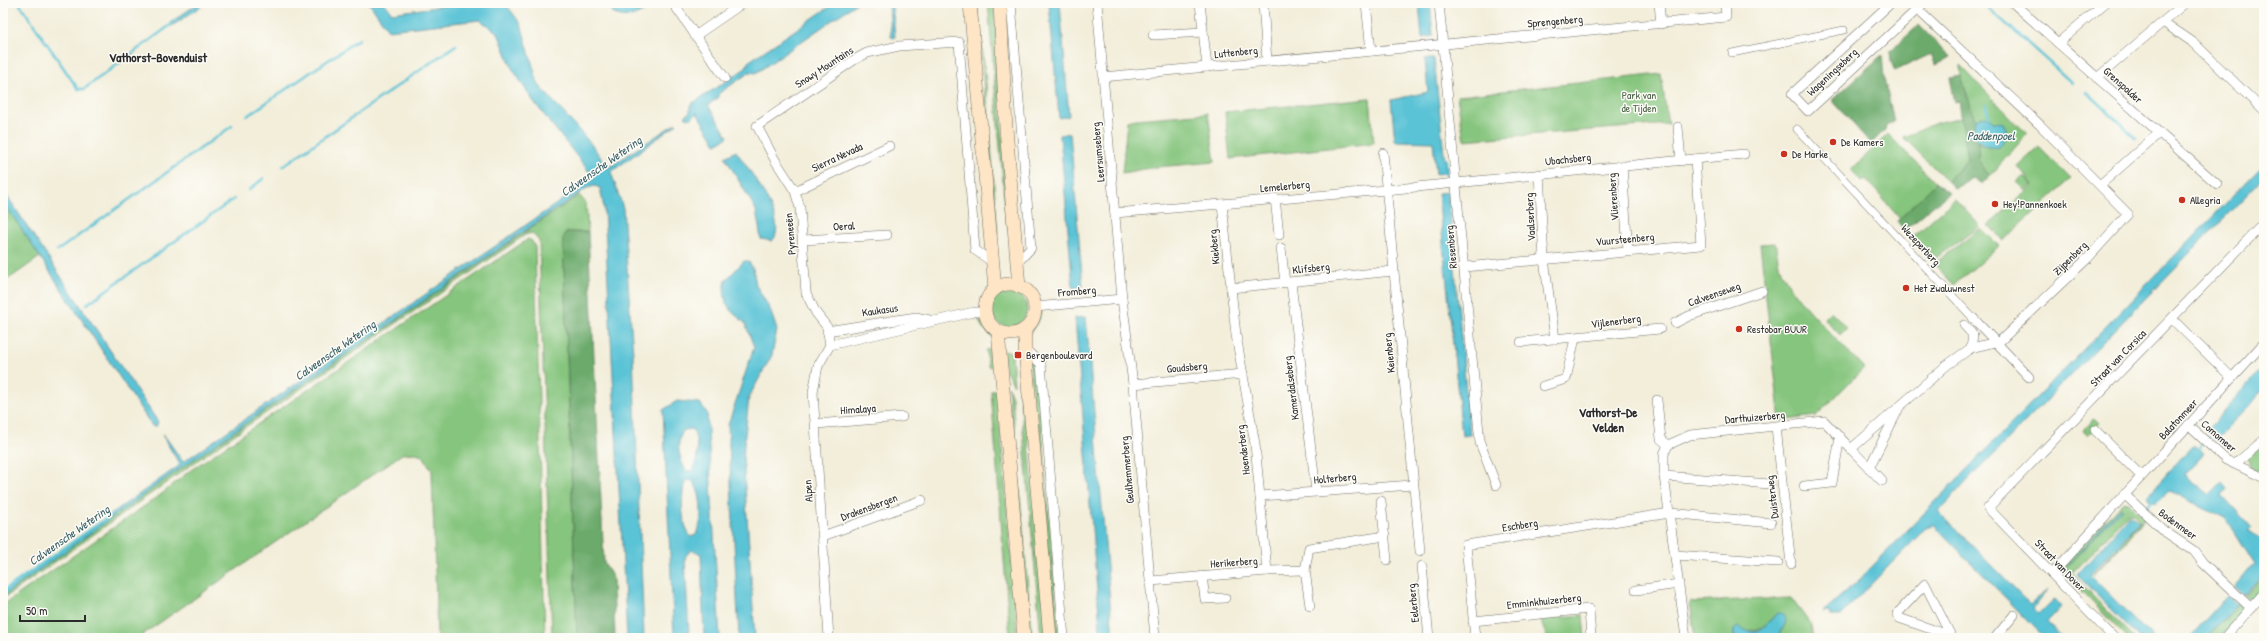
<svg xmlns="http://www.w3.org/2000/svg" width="2267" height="641" viewBox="0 0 2267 641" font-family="'Patrick Hand',sans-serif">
<rect width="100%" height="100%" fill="#fdfcf7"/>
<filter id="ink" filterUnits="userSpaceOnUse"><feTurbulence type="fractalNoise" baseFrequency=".025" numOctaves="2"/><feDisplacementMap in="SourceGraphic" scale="8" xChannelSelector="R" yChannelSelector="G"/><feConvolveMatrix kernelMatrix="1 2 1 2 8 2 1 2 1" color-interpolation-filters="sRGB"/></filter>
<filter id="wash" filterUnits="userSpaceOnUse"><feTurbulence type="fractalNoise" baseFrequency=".012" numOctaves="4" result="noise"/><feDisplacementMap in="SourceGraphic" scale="16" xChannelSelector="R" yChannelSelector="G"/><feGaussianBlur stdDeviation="0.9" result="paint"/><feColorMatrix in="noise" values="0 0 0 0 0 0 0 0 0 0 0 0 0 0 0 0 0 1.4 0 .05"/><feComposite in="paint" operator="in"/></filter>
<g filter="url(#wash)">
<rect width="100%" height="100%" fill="#f3eeda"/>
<!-- green -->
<g fill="#85c57d" stroke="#587854">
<polygon points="988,3 994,3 1009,230 1006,220"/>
<polygon points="977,7 985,71 998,234 996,233"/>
<polygon points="1960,65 2027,134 1990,176 1978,160 1978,140 1982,145 2003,142 2006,129 2003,123 1993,122 1982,116 1975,120 1961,76"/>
<polygon points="1661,74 1668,124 1464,140 1457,96"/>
<polygon points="1370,98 1374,143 1230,159 1225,112"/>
<polygon points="1208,113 1215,162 1156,167 1122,173 1127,121 1137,119"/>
<polygon points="1963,117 1968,159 1947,181 1903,137 1936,123"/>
<polygon points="1888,134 1936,183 1900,219 1866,179 1861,181 1851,170"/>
<polygon points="2039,147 2071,179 2003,241 1989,225 2033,185 2018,166"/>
<polygon points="2024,176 2032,184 2025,190 2017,182"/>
<polygon points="579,195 586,203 588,232 566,232 563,239 577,638 552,638 539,241 532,233 525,235 212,450 3,599 3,596 178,470"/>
<polygon points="1955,199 1980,226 1932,261 1912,237"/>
<polygon points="3,201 40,257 3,283"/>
<polygon points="1981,228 1999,246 1954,285 1934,264"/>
<polygon points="528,239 532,241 535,247 545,638 437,638 432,471 424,457 417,453 402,454 138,638 3,638 3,605 163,493 188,472"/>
<path d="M1775,243C1777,252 1778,264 1782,273C1797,304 1840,342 1864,368L1816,416L1780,421L1760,244Z"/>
<circle cx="1009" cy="309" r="18"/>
<polygon points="1041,311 1039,320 1030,333 1029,326 1034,316"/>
<polygon points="1831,311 1847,328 1840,335 1824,318"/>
<path d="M977,316C986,319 993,328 992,337L982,327Z"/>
<polygon points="989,349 995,352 995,365 990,367 988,366 986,350"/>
<polygon points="1002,351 1012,352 1014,385 1005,370"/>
<polygon points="1029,358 1037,365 1059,638 1052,638"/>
<polygon points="1023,379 1047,638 1041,638 1019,384 1021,384"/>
<polygon points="1008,386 1012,397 1032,638 1026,638"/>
<polygon points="997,389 1018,638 1010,638 991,391"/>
<polygon points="2094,418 2099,423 2088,435 2083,430"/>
<polygon points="2264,444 2264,474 2249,467 2247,458"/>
<polygon points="2123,501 2128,502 2145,518 2126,541 2092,576 2141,521 2133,513 2128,514 2073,573 2081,584 2134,638 2127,638 2060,569"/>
<polygon points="2264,574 2264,589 2253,602 2245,596"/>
<path d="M1791,598L1811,625L1813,638H1777L1785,624L1777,613C1759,632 1759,631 1734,630V638H1695L1690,602Z"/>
<polygon points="2238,604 2244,610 2221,638 2208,638"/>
<polygon points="1583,615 1585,638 1547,638 1540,619"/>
</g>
<!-- forest -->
<g fill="#6caa6c" stroke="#4c6a4c">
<polygon points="1919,25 1951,58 1936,65 1931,54 1895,71 1891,62 1890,51"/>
<polygon points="1882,55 1884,78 1894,122 1886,126 1885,130 1871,144 1832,100"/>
<polygon points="1961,76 1975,120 1974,135 1978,140 1978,160 1990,176 1982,184 1973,178 1955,189 1947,181 1968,159 1959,101 1955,102 1950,78"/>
<polygon points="1936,183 1949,193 1904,230 1897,221"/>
<polygon points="566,232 588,232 604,562 613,578 615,638 577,638 563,239"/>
</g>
<!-- water -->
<g fill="#5ac3d6" stroke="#427780" fill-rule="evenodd">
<polygon points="199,3 206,3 172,26 171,22"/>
<polygon points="369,3 385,3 392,13 465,3 498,3 508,7 521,24 538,84 592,145 608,168 676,123 677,124 611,172 623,208 633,355 644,638 627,638 604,208 600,188 595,186 587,188 178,470 3,596 3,591 180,465 162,435 164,435 183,462 594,178 534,102 512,68 498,33 480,20 388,30"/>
<path d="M607,3H655V4C641,14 631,20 614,14Z"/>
<polygon points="835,3 857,3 756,73 750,72 718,94 718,98 708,105 728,137 716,144 697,113 689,119 685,116 690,112 690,105 746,68 748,62"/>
<polygon points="889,3 892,3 895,37 894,38 891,37"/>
<polygon points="1049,3 1060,3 1068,104 1069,116 1059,118"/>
<polygon points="1419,3 1430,3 1433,36 1422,38"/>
<polygon points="1425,59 1434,59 1446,173 1436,174 1433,142 1395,141 1391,100 1428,92"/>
<path d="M1982,116L1989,117L1993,122L2003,123L2006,129L2003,142L1999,147C1987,149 1982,145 1974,135L1975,120Z"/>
<polygon points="1070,133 1083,287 1073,288 1060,135"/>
<path d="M736,151C747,167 791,224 772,241L761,239L756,210L725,157Z"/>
<polygon points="2264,164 2264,177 1938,511 2030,605 2048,589 2033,608 2039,614 2054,599 2061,607 2047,622 2062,638 2045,638 1933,524 1925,529 1840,616 1831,616 1830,611 1823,612 1859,580"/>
<polygon points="3,190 158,422 156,427 152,426 3,201"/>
<polygon points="1448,192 1470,435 1462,436 1438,193"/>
<polygon points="744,261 748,261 753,268 756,285 770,309 777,330 772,355 749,397 743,455 755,638 739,638 728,425 754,347 745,323 733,313 726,303 724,291 726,280"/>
<polygon points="1086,317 1113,638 1101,638 1099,615 1075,318"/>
<polygon points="2264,366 2264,388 2250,406 2216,440 2206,430"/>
<path d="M677,401L700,403L707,413L720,638H704L701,554L692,550L686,555L685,560L689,634L690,638H674L663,410ZM684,430L692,429C699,439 699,461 692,471H686C679,459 675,441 684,430ZM686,480H691C703,490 703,521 697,534L691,537C681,524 680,495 686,480Z"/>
<polygon points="2193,445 2204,453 2184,474 2210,495 2222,483 2227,489 2222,495 2252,528 2248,531 2264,542 2264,573 2244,595 2235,587 2254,564 2225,518 2169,491 2156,503 2150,501 2147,496"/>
<polygon points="2121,507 2121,509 2066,567 2119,508"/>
<polygon points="2130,515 2140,521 2090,575 2153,638 2139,638 2077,575"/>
<polygon points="2228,595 2237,604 2207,638 2189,638"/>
<path d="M1777,613L1783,614L1786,618L1785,624L1777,638H1734V630L1738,627C1758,637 1764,628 1777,613Z"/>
</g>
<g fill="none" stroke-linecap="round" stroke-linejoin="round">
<!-- stream -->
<g stroke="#5ac3d6" stroke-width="2.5">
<polyline points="19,3 78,89 84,89 172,24"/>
<polyline points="1983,3 2072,83"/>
<polyline points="2087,93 2136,138"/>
<polyline points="1986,105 1989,117"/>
<polyline points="247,116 359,39"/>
<polyline points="1446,159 1447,175"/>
<polyline points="283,166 456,45"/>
<polyline points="249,190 264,178"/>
<polyline points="57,251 232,126"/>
<polyline points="87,304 234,199"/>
<polyline points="2197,450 2213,433"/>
<polyline points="2144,509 2152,500"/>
<polyline points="3,591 111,515"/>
</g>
</g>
</g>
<g filter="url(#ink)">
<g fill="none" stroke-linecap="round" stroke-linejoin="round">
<!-- pedestrian casing -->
<g stroke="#716f68" stroke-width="8">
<g id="pedestrian">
<polyline points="1732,53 1844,30"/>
<polyline points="1797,129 1973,318"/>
</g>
</g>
<!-- minor casing -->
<g stroke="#716f68" stroke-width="10">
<g id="minor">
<polyline points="673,3 725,78"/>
<polyline points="1011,3 1031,248 1018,262"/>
<polyline points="1097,3 1122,299 1133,384 1155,638"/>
<polyline points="1200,3 1207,67"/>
<polyline points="1263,3 1267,61"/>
<polyline points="1366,3 1371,51"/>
<polyline points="1439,3 1480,443 1496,485"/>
<polyline points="1659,3 1661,24"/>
<polyline points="1891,3 1792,94 1808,111 1924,3"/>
<polyline points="2013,3 2217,184"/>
<polyline points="1917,9 2040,125 2128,214 2088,258 2000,341 1971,348"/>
<polyline points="2163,22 2194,43 2264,111"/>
<polyline points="1153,35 1203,32"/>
<polyline points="695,36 743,3"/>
<polyline points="2058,43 2105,3"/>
<polyline points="1103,77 1726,17 1725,3"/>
<polyline points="2097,78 2185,3"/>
<polyline points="1678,127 1681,161"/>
<polyline points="1383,153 1420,551"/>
<polyline points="1622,166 1628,251"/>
<polyline points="1539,174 1544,259 1555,339"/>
<polyline points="2100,185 2159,133"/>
<polyline points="795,191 889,146"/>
<polyline points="1275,198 1279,235"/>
<polyline points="1222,204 1236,335 1255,444 1267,571 1305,570 1309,548 1385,536"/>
<polyline points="1115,213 1386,190 1744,154"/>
<polyline points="803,240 887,235"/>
<polyline points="1281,248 1285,283"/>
<polyline points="1465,267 1701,245 1695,159"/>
<polyline points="1291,283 1316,491"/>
<polyline points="1231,288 1393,271"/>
<polyline points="1035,307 1122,299"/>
<polyline points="1973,318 2029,377"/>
<polyline points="2172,319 2232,378"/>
<polyline points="1675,323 1689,316 1762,291"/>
<polyline points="827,331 916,317 934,321"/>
<polyline points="1521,342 1660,329"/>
<polyline points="830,345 827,327 816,313 806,293 800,208 795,191 775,160 757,126 854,60 867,53 899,46 959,42 975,250 991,261"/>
<polyline points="830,345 974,312 985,312"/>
<polyline points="1025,349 1041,364 1064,638"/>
<polyline points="1133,384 1243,374"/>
<polyline points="1543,386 1566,379 1575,338"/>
<polyline points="1657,400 1661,439 1668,445"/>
<polyline points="816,424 902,417"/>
<polyline points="2188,425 2226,460 2264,478"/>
<polyline points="1776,427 1791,564"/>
<polyline points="2095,430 2141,476"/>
<polyline points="1851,449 1882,481"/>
<polyline points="2235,464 2264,440"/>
<polyline points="1869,468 1898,410"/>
<polyline points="1664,476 1770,484"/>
<polyline points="1804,486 1832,483 1840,437"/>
<polyline points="2124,494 2164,531 2194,551 2203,563 2251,608"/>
<polyline points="1260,496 1412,485"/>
<polyline points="1381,501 1387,560"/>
<polyline points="823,536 922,500"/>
<polyline points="1675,555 1778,562"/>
<polyline points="1422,566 1429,638"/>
<polyline points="1305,570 1310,606"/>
<polyline points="2052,574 2264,343"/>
<polyline points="1202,576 1205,599 1225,598"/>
<polyline points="1151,581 1267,571"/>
<polyline points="1636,590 1679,584"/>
<polyline points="1473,621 1589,609 1591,638"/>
<polyline points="1951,636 1899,618 1897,614 1925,584 1952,638"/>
<polyline points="829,638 813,392 818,366 830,345"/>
<polyline points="1475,638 1466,545 1670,513 1771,523"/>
<polyline points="1686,638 1664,476 1664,454 1668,445 1690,435 1824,421 1851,449 1947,365 1971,348 1973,335 1964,325"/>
<polyline points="1995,638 2014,615"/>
<polyline points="2114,638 1988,508 2264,223"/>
<polyline points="2224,638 2264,593"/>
</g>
</g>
<!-- secondary casing -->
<g stroke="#716f68" stroke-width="14">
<g id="secondary">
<polyline points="970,3 995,289"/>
<polyline points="1000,3 1006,128 1019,287"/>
<circle cx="1010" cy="309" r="25"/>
<polyline points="1025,329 1025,349 1050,638"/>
<polyline points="998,331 1024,638"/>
</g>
</g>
<!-- pedestrian -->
<use href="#pedestrian" stroke="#fff" stroke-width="7"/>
<!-- minor -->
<use href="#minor" stroke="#fff" stroke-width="9"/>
<!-- secondary -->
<use href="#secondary" stroke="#fde5c5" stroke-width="13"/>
</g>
</g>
<!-- markers -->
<g fill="#c8321e" stroke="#fdfcf7" stroke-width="1.5">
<circle cx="1833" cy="142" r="4"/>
<circle cx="1784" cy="154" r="4"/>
<circle cx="2182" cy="200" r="4"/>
<circle cx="1995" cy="204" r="4"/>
<circle cx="1906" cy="288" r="4"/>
<circle cx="1739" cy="329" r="4"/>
<rect x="1014" y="351" width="8" height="8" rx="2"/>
</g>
<g text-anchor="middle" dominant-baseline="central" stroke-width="3" stroke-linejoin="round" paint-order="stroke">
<!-- street labels -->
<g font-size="11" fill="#2b2b2b" stroke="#fdfcf7">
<text transform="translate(1555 21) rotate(-5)">Sprengenberg</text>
<text transform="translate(1236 52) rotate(-6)">Luttenberg</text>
<text transform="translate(824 67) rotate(-33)">Snowy Mountains</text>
<text transform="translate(1832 72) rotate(-43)">Wageningseberg</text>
<text transform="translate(2123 85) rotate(42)">Grenspolder</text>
<text transform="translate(1098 152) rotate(-95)">Leersumseberg</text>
<text transform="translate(837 157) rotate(-25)">Sierra Nevada</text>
<text transform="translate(1568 159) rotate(-6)">Ubachsberg</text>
<text transform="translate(1285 186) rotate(-5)">Lemelerberg</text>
<text transform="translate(1613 197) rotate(-94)">Vlierenberg</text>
<text transform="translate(1530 217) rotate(-93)">Vaalserberg</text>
<text transform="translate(844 226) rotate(-3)">Oeral</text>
<text transform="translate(790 234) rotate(-95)">Pyreneeën</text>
<text transform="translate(1625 239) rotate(-5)">Vuursteenberg</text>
<text transform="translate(1921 245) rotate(47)">Wezeperberg</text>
<text transform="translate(1214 247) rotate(-96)">Kiekberg</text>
<text transform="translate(1451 247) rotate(-95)">Riesenberg</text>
<text transform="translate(2070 258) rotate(-45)">Zijpenberg</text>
<text transform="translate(1311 268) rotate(-6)">Klifsberg</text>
<text transform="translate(1077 291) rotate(-5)">Fromberg</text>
<text transform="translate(1714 294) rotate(-19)">Calveenseweg</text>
<text transform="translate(880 310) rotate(-8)">Kaukasus</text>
<text transform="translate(1616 321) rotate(-7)">Vijlenerberg</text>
<text transform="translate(1389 353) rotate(-96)">Keienberg</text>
<text transform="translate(2118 358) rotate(-46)">Straat van Corsica</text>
<text transform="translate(1187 367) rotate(-5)">Goudsberg</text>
<text transform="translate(1291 388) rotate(-97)">Kamerdalseberg</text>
<text transform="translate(858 409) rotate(-4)">Himalaya</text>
<text transform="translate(1755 417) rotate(-5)">Darthuizerberg</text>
<text transform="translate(2178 419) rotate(-47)">Balatonmeer</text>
<text transform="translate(2219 436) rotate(41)">Comomeer</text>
<text transform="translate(1243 450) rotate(-97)">Hoenderberg</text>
<text transform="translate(1127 470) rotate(-95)">Geulhemmerberg</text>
<text transform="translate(1335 478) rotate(-5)">Holterberg</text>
<text transform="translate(808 491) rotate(-94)">Alpen</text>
<text transform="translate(1772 497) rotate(-97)">Duisterweg</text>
<text transform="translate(869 507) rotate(-20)">Drakensbergen</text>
<text transform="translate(2178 524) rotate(36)">Bodenmeer</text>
<text transform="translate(1520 525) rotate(-9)">Eschberg</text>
<text transform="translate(1234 562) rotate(-4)">Herikerberg</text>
<text transform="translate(2060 565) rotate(46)">Straat van Dover</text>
<text transform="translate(1544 601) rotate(-6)">Emminkhuizerberg</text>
<text transform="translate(1413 603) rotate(-96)">Eelerberg</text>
</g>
<!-- park labels -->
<g font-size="11" fill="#4a6148" stroke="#fdfcf7">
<text x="1639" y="95">Park van<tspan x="1639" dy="13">de Tijden</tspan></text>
</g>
<!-- poi labels -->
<g font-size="11" fill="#2b2b2b" stroke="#fdfcf7" text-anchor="start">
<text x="1841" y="142">De Kamers</text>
<text x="1792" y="154">De Marke</text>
<text x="2190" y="200">Allegria</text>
<text x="2003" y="204">Hey!Pannenkoek</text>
<text x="1914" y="288">Het Zwaluwnest</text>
<text x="1747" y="329">Restobar BUUR</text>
<text x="1026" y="355">Bergenboulevard</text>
</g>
<!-- water labels -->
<g font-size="12" font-style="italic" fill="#3b6067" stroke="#fdfcf7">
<text x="1991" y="135">Paddenpoel</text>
<text transform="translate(601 166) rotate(-35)">Calveensche Wetering</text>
<text transform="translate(335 350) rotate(-35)">Calveensche Wetering</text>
<text transform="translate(69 535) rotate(-35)">Calveensche Wetering</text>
</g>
<!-- quarter labels -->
<g font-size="13" font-weight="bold" fill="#2b2b2b" stroke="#fdfcf7">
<text x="158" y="57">Vathorst-Bovenduist</text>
<text x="1608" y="412">Vathorst-De<tspan x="1608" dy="15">Velden</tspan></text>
</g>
</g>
<!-- margin -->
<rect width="2267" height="641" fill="none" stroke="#fdfcf7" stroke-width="16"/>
<!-- scale -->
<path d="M20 615v6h65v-6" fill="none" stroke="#2b2b2b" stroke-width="2"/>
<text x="26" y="615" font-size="12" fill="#2b2b2b" stroke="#fdfcf7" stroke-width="3" paint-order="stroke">50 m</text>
</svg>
